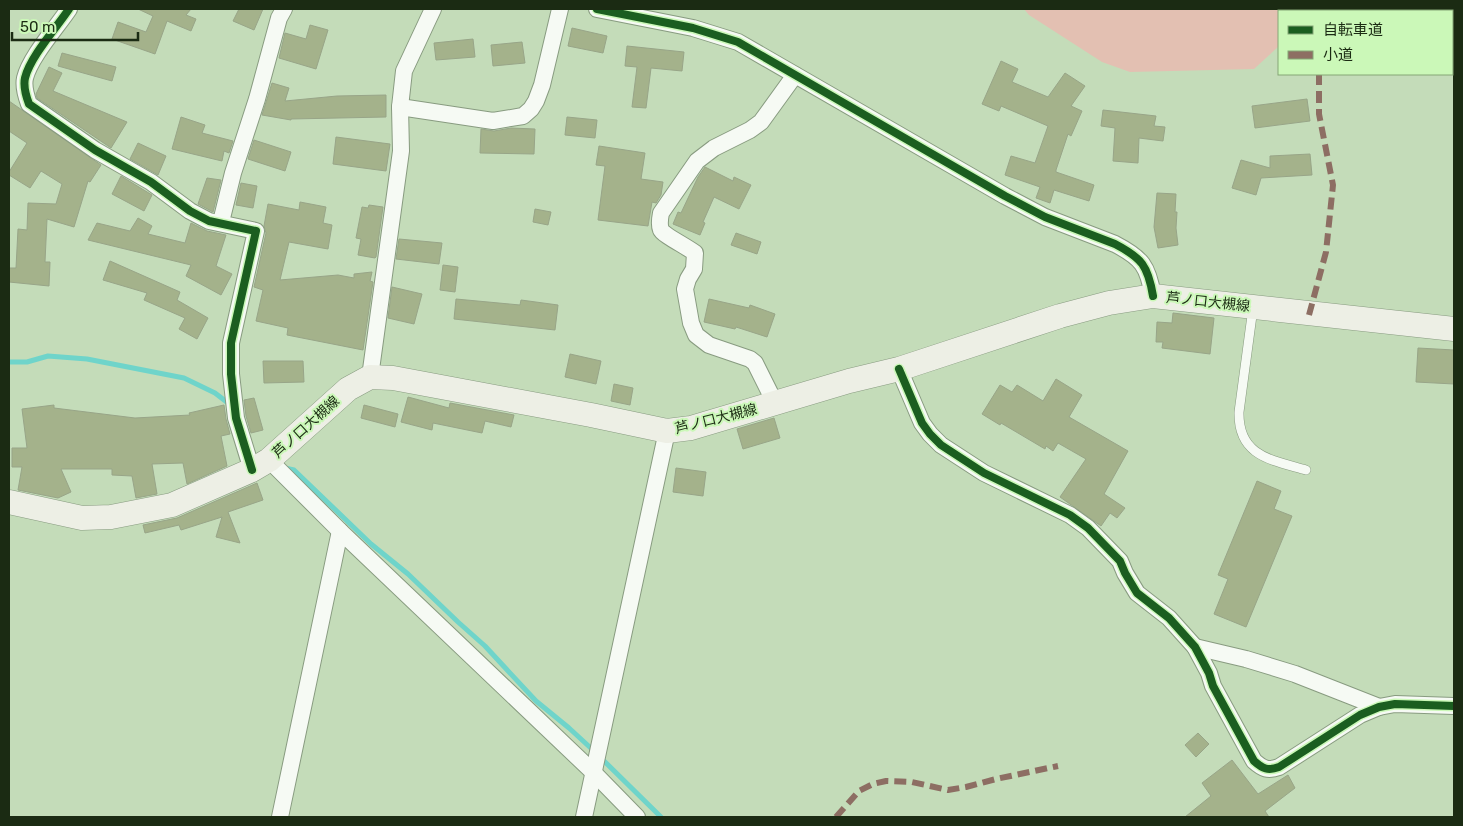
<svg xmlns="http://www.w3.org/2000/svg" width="1463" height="826" viewBox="0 0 1463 826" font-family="Rubik,'Noto Sans JP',sans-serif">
<rect width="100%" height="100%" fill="#c4dcb9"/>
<!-- green -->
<polygon fill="#e3c0b2" points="1024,9 1298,9 1298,11 1279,11 1279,46 1254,69 1130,72 1102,62 1029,15"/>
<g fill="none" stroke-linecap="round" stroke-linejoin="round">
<!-- stream -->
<g stroke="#6fd4ca" stroke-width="5">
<polyline points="9,362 27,362 48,356 87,359 184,378 215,393 228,403 229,406"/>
<polyline points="285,468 294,470 371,544 408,574 458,622 485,646 536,701 569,728 594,751"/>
<polyline points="600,757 661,817"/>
</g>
</g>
<!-- building -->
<g fill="#a4b28b" stroke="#98a588">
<polygon points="138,9 191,9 186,15 196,19 191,31 167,21 155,54 112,39 118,22 146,32 153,16"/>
<polygon points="239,9 263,9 254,30 233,21"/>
<polygon points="310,25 328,30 316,69 279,58 285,33 306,39"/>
<polygon points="572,28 607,36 603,53 568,46"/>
<polygon points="473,39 475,57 436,60 434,43"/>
<polygon points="522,42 525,63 493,66 491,45"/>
<polygon points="627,46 684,52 682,71 651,68 646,108 632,107 637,67 625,66"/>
<polygon points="62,53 116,67 112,81 58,66"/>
<polygon points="1001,61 1018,69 1012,82 1048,97 1065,73 1085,86 1071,106 1082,111 1071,136 1068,134 1056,170 1056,172 1094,185 1089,201 1054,190 1050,203 1036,198 1040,187 1005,175 1011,156 1035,163 1048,126 1001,106 999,111 982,104"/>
<polygon points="49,67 62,73 53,91 127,122 111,148 37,98 36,94"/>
<polygon points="272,83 289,88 285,101 337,96 386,95 386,117 291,119 291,120 262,115"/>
<polygon points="1307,99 1310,121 1255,128 1252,106"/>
<polygon points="9,101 101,165 90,182 88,181 74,227 47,219 45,262 50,262 49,286 9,282 9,268 16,268 18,229 27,230 28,203 56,204 62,184 41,171 30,188 9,175 9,172 27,143 9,131"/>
<polygon points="1103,110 1156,116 1154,126 1165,127 1163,141 1139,138 1138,163 1113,161 1115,128 1101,126"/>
<polygon points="181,117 205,125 202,133 233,141 229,153 224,151 222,161 172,149"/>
<polygon points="567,117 597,120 595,138 565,135"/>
<polygon points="511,128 535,129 534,154 480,153 481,129 494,131"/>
<polygon points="336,137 390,144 386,171 333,164"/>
<polygon points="254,140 291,152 285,171 248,159"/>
<polygon points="138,143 166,156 158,175 130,159"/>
<polygon points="599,146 645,153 641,179 663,182 661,195 656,203 652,202 648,226 598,220 605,166 596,165"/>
<polygon points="1310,154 1312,175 1261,178 1256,195 1232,188 1241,160 1270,168 1270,156"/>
<polygon points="705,167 733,181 734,177 751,185 739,209 714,197 703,222 705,223 700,235 673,224 678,212 681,213 698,177"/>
<polygon points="121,176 152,195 144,211 112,194"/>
<polygon points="207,178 221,180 213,212 198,204"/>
<polygon points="241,183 257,186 253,208 236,205"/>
<polygon points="1157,193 1176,194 1175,212 1177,212 1176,228 1178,245 1158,248 1154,227"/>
<polygon points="300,202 326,207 323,223 332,225 328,249 289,242 280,280 338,275 354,278 354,274 372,272 370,281 373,282 363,350 287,335 288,328 256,321 263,290 254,287 266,233 264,226 268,204 299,210"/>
<polygon points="369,205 383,207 376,257 375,258 358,255 361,239 356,238 362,207 368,208"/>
<polygon points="535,209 551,212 548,225 533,222"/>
<polygon points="138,218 152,226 148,234 185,243 191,223 207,231 226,235 216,266 232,274 221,295 186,276 191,265 88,240 97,223 130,231"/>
<polygon points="736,233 761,242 757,254 731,245"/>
<polygon points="399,239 442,243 439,264 396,259"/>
<polygon points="110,261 180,292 177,300 208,318 197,339 179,329 185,318 144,300 147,293 103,280"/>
<polygon points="443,265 458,267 455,292 440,290"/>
<polygon points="392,287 422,294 414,324 388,318"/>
<polygon points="456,299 520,305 521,300 558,305 555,330 454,319"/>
<polygon points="709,299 749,308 750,305 775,314 767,337 736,327 735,329 704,322"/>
<polygon points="1173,313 1214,318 1210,354 1162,348 1163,342 1156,342 1157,322 1172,323"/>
<polygon points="1418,348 1454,350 1454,384 1416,382"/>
<polygon points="570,354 601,361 596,384 565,377"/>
<polygon points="263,361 303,361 304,382 264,383"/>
<polygon points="1056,379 1082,395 1069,417 1128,451 1104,494 1125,508 1117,518 1110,513 1101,526 1060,497 1086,459 1058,443 1053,451 1046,446 1045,449 1001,423 1000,425 982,414 1000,385 1012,392 1017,385 1043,401"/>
<polygon points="614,384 633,388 630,405 611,401"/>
<polygon points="408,397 449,408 450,403 514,415 511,427 485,421 482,433 433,423 432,430 401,422"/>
<polygon points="254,398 263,430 251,433 246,416 244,400"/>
<polygon points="54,405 54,408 135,418 190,415 189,413 224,405 226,419 230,434 221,436 227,466 187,484 183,463 152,464 157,494 136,498 132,476 112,475 112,469 61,469 71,492 58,498 18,490 22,467 12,467 12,448 27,448 22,409"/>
<polygon points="364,405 398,414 395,427 361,418"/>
<polygon points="774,418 780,438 743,449 737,429"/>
<polygon points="676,468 706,472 703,496 673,492"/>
<polygon points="1257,481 1281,491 1274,509 1292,516 1246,627 1214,614 1228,579 1218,575"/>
<polygon points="257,483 263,500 228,512 240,543 216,537 222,517 181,530 179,525 145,533 143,525 177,518"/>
<polygon points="1198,733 1209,744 1196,757 1185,745"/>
<polygon points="1232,760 1258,794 1288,775 1295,788 1265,811 1269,817 1185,817 1211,796 1202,783"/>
</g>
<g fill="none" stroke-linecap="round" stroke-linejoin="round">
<!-- service casing -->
<g stroke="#889b80" stroke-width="10">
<path id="service" d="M1253,308L1239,412C1238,456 1271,460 1306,470"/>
</g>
<!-- minor casing -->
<g stroke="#889b80" stroke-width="18">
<g id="minor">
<path d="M69,9C57,27 30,57 25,78C23,87 26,96 29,104L95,150L151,182L190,211L209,221L256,231L231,343V374L236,418L252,470"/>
<path d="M597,9L693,28L738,42L1005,196L1045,217L1115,244C1142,258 1148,266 1153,296"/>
<polyline points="400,107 493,121 523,116 531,109 536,101 542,85 560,9"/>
<polyline points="221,222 233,173 257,99 279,18 284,9"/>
<path d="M899,369L922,423L930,434L941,445L984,473L1070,515L1088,528L1120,561L1125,573L1137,593L1169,618L1195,647L1209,673L1213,686L1254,761C1263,769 1268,771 1279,767L1360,715L1379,707L1395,704L1454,706"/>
<polyline points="370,377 401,151 400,107 404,71 433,9"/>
<path d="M775,403L755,363L750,359L709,345L696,335L691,323L685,289L688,279L694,269L695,253C689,248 662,234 661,230C659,225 660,218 661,213L697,161L714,148L750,130L761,122L795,75"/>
<polyline points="269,460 340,531 593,772 637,817"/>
<polyline points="1195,647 1246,659 1295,674 1379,707"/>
<polyline points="280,817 340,531"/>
<polyline points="584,817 667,431"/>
</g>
</g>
<!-- secondary casing -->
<g stroke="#889b80" stroke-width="25">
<polyline id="secondary" points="9,502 82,518 111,517 172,505 252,470 269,460 348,389 370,377 393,378 591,415 667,431 691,428 849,381 899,369 1060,316 1109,303 1153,296 1454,329"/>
</g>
<!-- service -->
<use href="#service" stroke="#f6faf4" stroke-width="9"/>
<!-- minor -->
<use href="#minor" stroke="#f6faf4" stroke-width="16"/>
<!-- secondary -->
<use href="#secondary" stroke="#edefe5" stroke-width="24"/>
<!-- quiet -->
<g stroke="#8d6e63" stroke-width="6" stroke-dasharray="12 6" stroke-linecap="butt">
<polyline points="1319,11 1319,9"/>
<polyline points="1309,315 1326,252 1333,185 1319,114 1319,74"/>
<polyline points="836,817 859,791 873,784 886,781 912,782 948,790 966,787 996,779 1058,766"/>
</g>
<!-- cycleway casing -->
<g stroke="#cbf8b8" stroke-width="11">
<g id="cycleway">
<path d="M69,9C57,27 30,57 25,78C23,87 26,96 29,104L95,150L151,182L190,211L209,221L256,231L231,343V374L236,418L252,470"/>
<path d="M597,9L693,28L738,42L1005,196L1045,217L1115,244C1142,258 1148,266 1153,296"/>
<path d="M899,369L922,423L930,434L941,445L984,473L1070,515L1088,528L1120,561L1125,573L1137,593L1169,618L1195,647L1209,673L1213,686L1254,761C1263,769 1268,771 1279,767L1360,715L1379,707L1395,704L1454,706"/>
</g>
</g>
<!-- cycleway -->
<use href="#cycleway" stroke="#1b5e20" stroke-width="8"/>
</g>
<g text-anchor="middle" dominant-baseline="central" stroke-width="4" stroke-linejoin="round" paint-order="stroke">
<!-- street labels -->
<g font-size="14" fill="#1b2b13" stroke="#cbf8b8">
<text transform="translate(1208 302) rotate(6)">芦ノ口大槻線</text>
<text transform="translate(716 419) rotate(-14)">芦ノ口大槻線</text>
<text transform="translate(306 427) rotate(-42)">芦ノ口大槻線</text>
</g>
</g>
<!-- border -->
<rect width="1463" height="826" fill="none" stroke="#1b2b13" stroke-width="20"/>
<!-- legend -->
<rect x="1278" y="10" width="175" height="65" fill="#cbf8b8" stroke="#85a676"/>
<rect x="1288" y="26" width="25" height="8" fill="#1b5e20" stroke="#85a676"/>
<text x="1323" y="35" font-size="15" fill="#1b2b13">自転車道</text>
<rect x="1288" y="51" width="25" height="8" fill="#8d6e63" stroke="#85a676"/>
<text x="1323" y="60" font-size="15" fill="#1b2b13">小道</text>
<!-- scale -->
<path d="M12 32v8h126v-8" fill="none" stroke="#1b2b13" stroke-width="2.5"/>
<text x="20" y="32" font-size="15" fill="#1b2b13" stroke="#cbf8b8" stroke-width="4" paint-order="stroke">50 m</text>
</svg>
